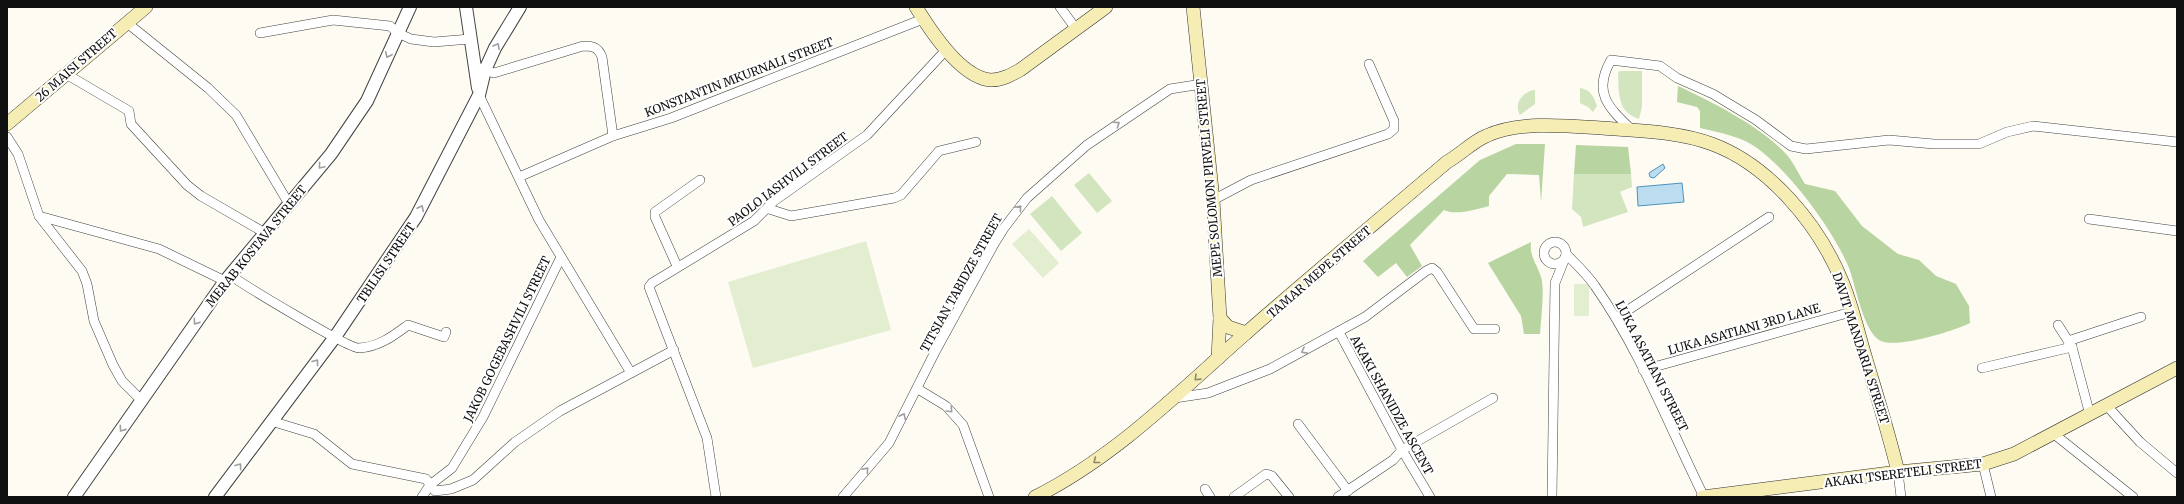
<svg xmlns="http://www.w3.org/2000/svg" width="2184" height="504" viewBox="0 0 2184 504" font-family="Merriweather,serif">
<rect width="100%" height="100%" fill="#fdfbf2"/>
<!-- green -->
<g fill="#d3e5bf">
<path d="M1620,71H1642V107L1639,119C1617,112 1619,93 1618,73Z"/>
<path d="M1580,88C1590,89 1594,97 1597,106L1593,112L1588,107L1580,103Z"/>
<path d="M1535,90V104L1520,115C1513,104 1523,91 1535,90Z"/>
<polygon points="1089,173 1112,201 1097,213 1074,185"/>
<polygon points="1574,174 1631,174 1632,187 1620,192 1628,212 1583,227 1581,217 1572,209"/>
<polygon points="1052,196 1082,233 1061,251 1030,214"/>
</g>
<!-- forest -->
<g fill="#b8d4a0">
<path d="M1678,86C1712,102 1762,127 1787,155C1794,163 1799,175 1805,184L1835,191L1862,226L1898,254L1919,260L1936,276L1956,284L1969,306L1970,323C1954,331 1894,350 1879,340C1863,329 1856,287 1849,268C1834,231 1790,172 1757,148C1741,136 1720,133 1700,128V111L1697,107L1677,102Z"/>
<path d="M1516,144H1545L1541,202L1539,175L1507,174L1489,196V206C1477,209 1455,216 1444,210L1410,245L1422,266L1407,277L1396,263L1378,277L1363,261L1480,160Z"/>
<polygon points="1576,145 1628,147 1631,174 1574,174"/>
<path d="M1531,242C1529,258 1539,266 1542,281C1544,298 1541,317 1540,334H1524L1521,316L1488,263Z"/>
</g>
<!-- pitch -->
<g fill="#e3edd0">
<polygon points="1029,229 1059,263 1043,278 1012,244"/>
<polygon points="866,241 891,330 753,368 728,282"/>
<rect x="1574" y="284" width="15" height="32"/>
</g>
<!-- water -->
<g fill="#bcddef" stroke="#4c93be">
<polygon points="1663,164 1665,168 1654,178 1650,177 1649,173"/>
<polygon points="1682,183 1684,202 1638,206 1637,187"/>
</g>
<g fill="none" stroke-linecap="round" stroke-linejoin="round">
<!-- minor casing -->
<g stroke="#424242" stroke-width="10">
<g id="minor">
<polyline points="1060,7 1076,29"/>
<polyline points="126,22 208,88 236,115 289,204"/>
<polyline points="260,33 333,20 390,26 398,33 411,39 434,42 470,39"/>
<path d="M479,68L494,73L583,46C593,46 598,47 602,57L613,136"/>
<polyline points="66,74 129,111 131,124 187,185 201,196 265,233"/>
<polyline points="479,95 539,220 631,373"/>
<path d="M1632,130C1609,108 1592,93 1611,60L1660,66L1677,78L1713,94L1756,120L1791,146L1806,149L1889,140L1934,144H1979L2007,132L2033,126L2177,142"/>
<polyline points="7,137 18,154 39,216 159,249 225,281"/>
<polyline points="519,177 613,136 671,118 923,19"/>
<polyline points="1213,200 1251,180 1388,134 1394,129 1394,121 1369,64"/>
<polyline points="769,209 791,216 894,198 901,195 939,151 976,142"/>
<polyline points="39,216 82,271 87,284 94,321 113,365 122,381 142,401"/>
<polyline points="2089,219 2177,231"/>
<circle cx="1555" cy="253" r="11"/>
<path d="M1566,254C1576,264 1587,274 1595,286C1640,350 1669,426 1704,497"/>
<polyline points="677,266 655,217 655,212 700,180"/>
<path d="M230,275C244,285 349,349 359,348C379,347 393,336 408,325L444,337L446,332"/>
<polyline points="1616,318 1769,217"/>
<polyline points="2058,325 2072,347 2090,415"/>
<polyline points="1339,332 1402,450 1430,497"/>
<polyline points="2068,341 2141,317"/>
<polyline points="1982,368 2072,347"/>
<polyline points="1643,370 1851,312"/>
<polyline points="918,389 946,406 963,425 989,497"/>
<polyline points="1175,398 1208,393 1270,369 1365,317 1426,271 1432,268 1437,272 1474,329 1495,329"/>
<polyline points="2107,406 2140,442 2177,473"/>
<polyline points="271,421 314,434 352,464 426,479 435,491 451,489 473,480 515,442 560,411 674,350"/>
<polyline points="1298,424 1348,491"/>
<polyline points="2054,434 2133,497"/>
<polyline points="1983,464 1991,497"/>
<polyline points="1898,472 1901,497"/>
<polyline points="1205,489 1210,497"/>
<polyline points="422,497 430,485 452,468 483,417 561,257"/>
<polyline points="716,497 707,438 649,287 652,283 754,221 774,201 867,135 946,50"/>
<polyline points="843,497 889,443 936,350 994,244 1004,228 1027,198 1087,145 1170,89 1202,84"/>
<polyline points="1234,497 1266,474 1272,476 1289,497"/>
<polyline points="1338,497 1393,460 1402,450 1493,398"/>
<polyline points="1552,497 1555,283 1565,258"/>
</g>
</g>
<!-- tertiary casing -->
<g stroke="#424242" stroke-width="14">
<g id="tertiary">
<polyline points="466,7 478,88"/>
<polyline points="74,497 225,281 331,154 367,101 410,7"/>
<polyline points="215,497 335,337 416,217 479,95 485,70 495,48 520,7"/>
</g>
</g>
<!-- secondary casing -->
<g stroke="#313131" stroke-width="14">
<g id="secondary">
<path d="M916,7C930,30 961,78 991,80C1002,80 1011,75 1020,70L1106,7"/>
<polyline points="1193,7 1213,200 1220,318 1228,327 1246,333"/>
<polyline points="7,124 146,7"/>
<polyline points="1218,358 1220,318"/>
<path d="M1035,497C1115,457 1178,393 1245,334C1311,276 1380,219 1447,162C1461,154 1472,142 1486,136C1523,119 1577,127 1616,129C1647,131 1683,133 1712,144C1769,165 1818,224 1841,279C1852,304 1858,333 1866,359C1877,396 1889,434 1898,472"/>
<polyline points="1703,497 1898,472 1983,464 2014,454 2177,368"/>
</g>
</g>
<!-- minor -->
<use href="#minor" stroke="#fff" stroke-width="9"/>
<!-- tertiary -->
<use href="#tertiary" stroke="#fff" stroke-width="12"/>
<!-- secondary -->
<use href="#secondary" stroke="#f6edb5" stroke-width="13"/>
</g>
<!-- one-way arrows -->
<defs><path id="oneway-chevron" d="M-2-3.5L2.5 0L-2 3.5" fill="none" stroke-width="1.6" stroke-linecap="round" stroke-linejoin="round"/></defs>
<g stroke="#9f9f9f">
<use href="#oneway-chevron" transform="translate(497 46) rotate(-61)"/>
<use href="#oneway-chevron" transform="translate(388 55) rotate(115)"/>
<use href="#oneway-chevron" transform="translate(1117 124) rotate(-34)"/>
<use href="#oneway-chevron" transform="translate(321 166) rotate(130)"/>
<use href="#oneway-chevron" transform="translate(421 208) rotate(-63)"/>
<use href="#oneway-chevron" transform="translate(1019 208) rotate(-50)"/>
<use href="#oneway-chevron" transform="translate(196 322) rotate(125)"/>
<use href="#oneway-chevron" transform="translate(1304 351) rotate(152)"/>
<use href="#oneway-chevron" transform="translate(316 362) rotate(-53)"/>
<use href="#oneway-chevron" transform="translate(950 410) rotate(47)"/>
<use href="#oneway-chevron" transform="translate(903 416) rotate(-63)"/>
<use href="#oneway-chevron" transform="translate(122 429) rotate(125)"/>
<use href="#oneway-chevron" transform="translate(239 466) rotate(-54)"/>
<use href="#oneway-chevron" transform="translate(866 470) rotate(-49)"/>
</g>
<g stroke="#8e896a">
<use href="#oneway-chevron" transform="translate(1197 378) rotate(136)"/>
<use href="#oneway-chevron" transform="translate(1096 461) rotate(142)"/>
</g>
<g text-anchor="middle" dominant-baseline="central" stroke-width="4" stroke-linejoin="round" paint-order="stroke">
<!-- street labels -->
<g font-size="12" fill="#0f0f0f" stroke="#fff">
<text transform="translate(76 65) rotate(-41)">26 MAISI STREET</text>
<text transform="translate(739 77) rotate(-21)">KONSTANTIN MKURNALI STREET</text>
<text transform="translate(1209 178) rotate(-95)">MEPE SOLOMON PIRVELI STREET</text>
<text transform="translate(788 179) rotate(-37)">PAOLO IASHVILI STREET</text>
<text transform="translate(256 246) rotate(-51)">MERAB KOSTAVA STREET</text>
<text transform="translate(386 263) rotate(-56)">TBILISI STREET</text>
<text transform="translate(1319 272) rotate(-41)">TAMAR MEPE STREET</text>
<text transform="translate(961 283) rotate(-61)">TITSIAN TABIDZE STREET</text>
<text transform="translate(1744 329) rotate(-16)">LUKA ASATIANI 3RD LANE</text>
<text transform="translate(507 339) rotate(-64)">JAKOB GOGEBASHVILI STREET</text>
<text transform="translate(1861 348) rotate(72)">DAVIT MANDARIA STREET</text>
<text transform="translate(1652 366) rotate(63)">LUKA ASATIANI STREET</text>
<text transform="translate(1392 405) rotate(61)">AKAKI SHANIDZE ASCENT</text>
<text transform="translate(1903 473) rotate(-7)">AKAKI TSERETELI STREET</text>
</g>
</g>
<!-- border -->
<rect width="2184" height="504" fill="none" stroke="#0f0f0f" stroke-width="16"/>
</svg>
